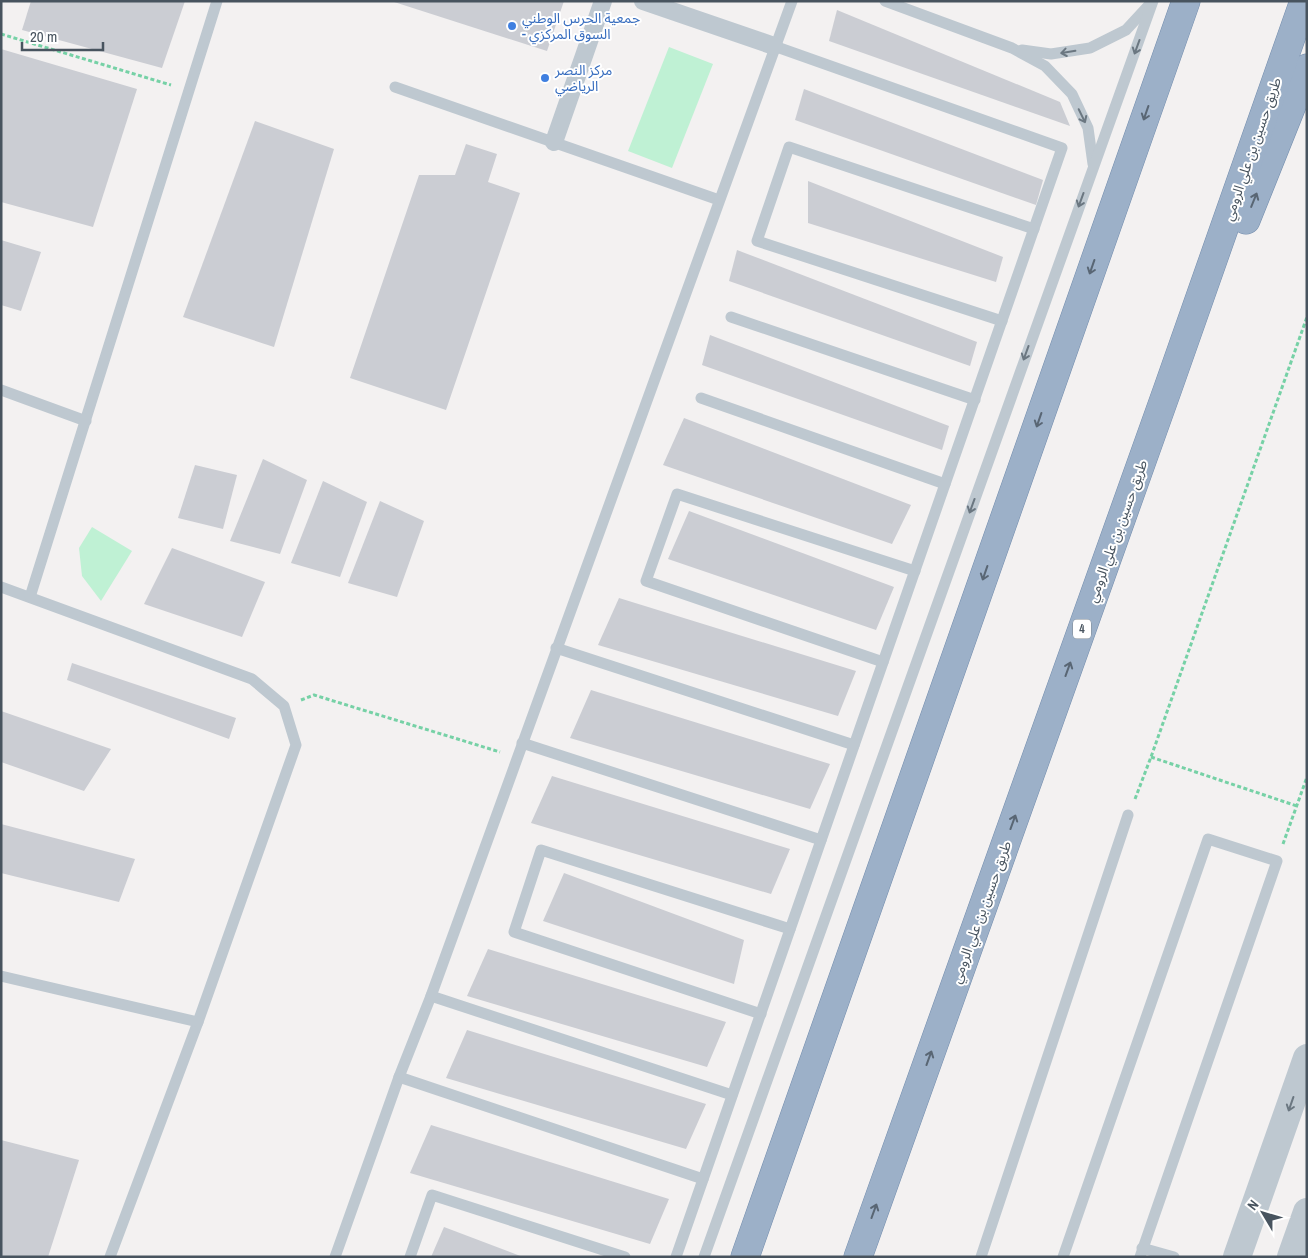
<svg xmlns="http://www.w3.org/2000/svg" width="1308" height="1258" viewBox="0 0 1308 1258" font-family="'Archivo Narrow','Noto Sans Arabic',sans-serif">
<rect width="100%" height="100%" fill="#f3f1f1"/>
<!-- green -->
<g fill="#bff1d4">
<polygon points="669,47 713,64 672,168 628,151"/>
<polygon points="92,527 132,551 101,601 82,576 79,548"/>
</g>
<!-- building -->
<g fill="#cbcdd3">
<polygon points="31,1 185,1 162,68 22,30"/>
<polygon points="391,1 564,1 547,51"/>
<polygon points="837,10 1060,102 1070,126 829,41"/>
<polygon points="1,49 137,89 93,227 1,202"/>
<polygon points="804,89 1043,180 1036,205 795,120"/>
<polygon points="255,121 334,149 274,347 183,317"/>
<polygon points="466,144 497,154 488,182 520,193 446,410 350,378 419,175 455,175"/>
<polygon points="808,181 1003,257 996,282 808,223"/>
<polygon points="1,240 41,252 21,311 1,305"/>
<polygon points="737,250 977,342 970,366 729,281"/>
<polygon points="710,335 949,426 942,450 702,365"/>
<polygon points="684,418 911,505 892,544 663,465"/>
<polygon points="263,459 307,480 280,554 230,541"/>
<polygon points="195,465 237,475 223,529 178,518"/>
<polygon points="323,481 367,502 340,577 291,563"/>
<polygon points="380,501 424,521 397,597 348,583"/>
<polygon points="689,511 894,587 876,630 668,559"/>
<polygon points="172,548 265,582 242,637 144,604"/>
<polygon points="619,598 856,671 838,716 598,645"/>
<polygon points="72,663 236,718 229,739 67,680"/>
<polygon points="591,690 830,764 810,809 570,738"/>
<polygon points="1,711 111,749 84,791 1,762"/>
<polygon points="552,776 790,849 771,894 531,823"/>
<polygon points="1,824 135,859 119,902 1,873"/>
<polygon points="564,873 744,940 734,984 543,921"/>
<polygon points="488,949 726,1022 707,1067 467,996"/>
<polygon points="467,1030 706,1104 686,1149 446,1078"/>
<polygon points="431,1125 669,1199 650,1244 410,1173"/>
<polygon points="1,1140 79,1160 48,1257 1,1257"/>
<polygon points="444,1227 523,1257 431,1257"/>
</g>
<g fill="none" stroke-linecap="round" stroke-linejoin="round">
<!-- trunk casing -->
<g stroke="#738dad" stroke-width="29">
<g id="trunk">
<polyline points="1246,220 1307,68"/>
<polyline points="745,1257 1186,1"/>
<polyline points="858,1257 1168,388 1304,1"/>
</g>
</g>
<!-- path -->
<g stroke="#76d1a6" stroke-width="3" stroke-dasharray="4 2.5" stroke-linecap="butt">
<polyline points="1,34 171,85"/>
<polyline points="301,700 314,695 500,752"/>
<polyline points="1151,757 1297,806"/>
<polyline points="1135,799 1151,757 1307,317"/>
<polyline points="1283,844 1307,777"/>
</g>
<!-- service -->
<g stroke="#bec8d0" stroke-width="11">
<polyline points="885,1 1012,48 1045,66 1072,94 1088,128 1093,164"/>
<polyline points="1022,50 1051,54 1090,48 1126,30 1150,4"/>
<polyline points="395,87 719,200"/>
<polyline points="731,317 975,400"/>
<polyline points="1002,321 757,241 789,147 1034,229"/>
<polyline points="1,390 86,421"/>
<polyline points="701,398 945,484"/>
<polyline points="1,587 252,679 284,706 296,745 198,1022 110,1257"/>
<polyline points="30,597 217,1"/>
<polyline points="556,648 854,745"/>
<polyline points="883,662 646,581 677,494 915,571"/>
<polyline points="522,743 821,840"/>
<polyline points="1,976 198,1022"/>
<polyline points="431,996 732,1095"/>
<polyline points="761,1014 514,932 541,850 790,929"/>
<polyline points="399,1077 703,1179"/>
<polyline points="1142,1248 1174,1257"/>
<polyline points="335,1257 399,1077 431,996 792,1"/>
<polyline points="410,1257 432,1195 625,1257"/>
<polyline points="676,1257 1062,148 774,46"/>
<polyline points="704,1257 1153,1"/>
<polyline points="981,1257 1128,815"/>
<polyline points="1063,1257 1208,839 1277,861 1140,1257"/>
</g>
<!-- pedestrian -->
<g stroke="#bec8d0" stroke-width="18">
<polyline points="643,1 774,46"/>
<polyline points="554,142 603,1"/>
</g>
<!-- tertiary -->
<g stroke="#bec8d0" stroke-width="28">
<polyline points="1237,1257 1307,1058"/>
<polyline points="1291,1257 1307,1212"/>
</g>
<!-- trunk -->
<use href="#trunk" stroke="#9cb0c8" stroke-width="28"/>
</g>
<!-- one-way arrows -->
<defs><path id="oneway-shaft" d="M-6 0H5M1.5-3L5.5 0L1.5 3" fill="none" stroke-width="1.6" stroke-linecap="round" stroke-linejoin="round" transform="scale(1.25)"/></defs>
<g stroke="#6b7781">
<use href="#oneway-shaft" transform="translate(1137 47) rotate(110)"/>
<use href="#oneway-shaft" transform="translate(1068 52) rotate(171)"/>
<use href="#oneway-shaft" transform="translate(1082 116) rotate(64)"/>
<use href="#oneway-shaft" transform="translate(1081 200) rotate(110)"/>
<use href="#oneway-shaft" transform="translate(1026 353) rotate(110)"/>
<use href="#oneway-shaft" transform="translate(972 506) rotate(110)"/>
<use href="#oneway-shaft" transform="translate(1291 1104) rotate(109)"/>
</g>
<g stroke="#596674">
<use href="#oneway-shaft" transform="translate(1146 113) rotate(109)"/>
<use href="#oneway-shaft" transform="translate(1254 200) rotate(-68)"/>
<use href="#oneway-shaft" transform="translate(1092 267) rotate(109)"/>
<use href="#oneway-shaft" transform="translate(1039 420) rotate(109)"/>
<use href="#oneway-shaft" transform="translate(985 573) rotate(109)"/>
<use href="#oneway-shaft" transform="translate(1068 669) rotate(-70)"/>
<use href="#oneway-shaft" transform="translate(1013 822) rotate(-70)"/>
<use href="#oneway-shaft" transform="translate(929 1058) rotate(-70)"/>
<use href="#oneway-shaft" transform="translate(874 1211) rotate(-70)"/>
</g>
<!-- markers -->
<g fill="#3f7fe0" stroke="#fff" stroke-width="2">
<circle cx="512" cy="26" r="5"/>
<circle cx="545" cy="78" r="5"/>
</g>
<g text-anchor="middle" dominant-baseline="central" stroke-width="4" stroke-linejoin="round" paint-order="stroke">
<!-- shield labels -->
<rect fill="#fff" stroke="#7f878f" stroke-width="1" x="1073" y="619.5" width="18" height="19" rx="4"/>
<g font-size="12" font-weight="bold" fill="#48545f">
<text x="1082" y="629">4</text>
</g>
<!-- shop labels -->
<g font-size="14" fill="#366cbe" stroke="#fff" text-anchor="start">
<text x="522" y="18">جمعية الحرس الوطني<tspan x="522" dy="16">- السوق المركزي</tspan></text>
<text x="555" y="70">مركز النصر<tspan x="555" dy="16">الرياضي</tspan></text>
</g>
<!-- street labels -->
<g font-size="14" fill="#48545f" stroke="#fff">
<text transform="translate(1252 149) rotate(-71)">طريق حسين بن علي الرومي</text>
<text transform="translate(1117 531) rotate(-70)">طريق حسين بن علي الرومي</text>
<text transform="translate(981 912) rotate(-70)">طريق حسين بن علي الرومي</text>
</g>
</g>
<!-- border -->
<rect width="1308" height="1258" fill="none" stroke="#48545f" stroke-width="5"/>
<!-- north arrow -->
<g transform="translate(1263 1213) rotate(308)" stroke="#ffffff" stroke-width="4" paint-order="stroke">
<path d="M0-4L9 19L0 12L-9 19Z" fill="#48545f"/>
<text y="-8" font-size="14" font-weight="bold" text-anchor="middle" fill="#48545f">N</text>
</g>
<!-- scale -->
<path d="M22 42v8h81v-8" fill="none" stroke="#48545f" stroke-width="2.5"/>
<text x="30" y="42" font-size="15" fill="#48545f" stroke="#ffffff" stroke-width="4" paint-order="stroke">20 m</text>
</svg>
